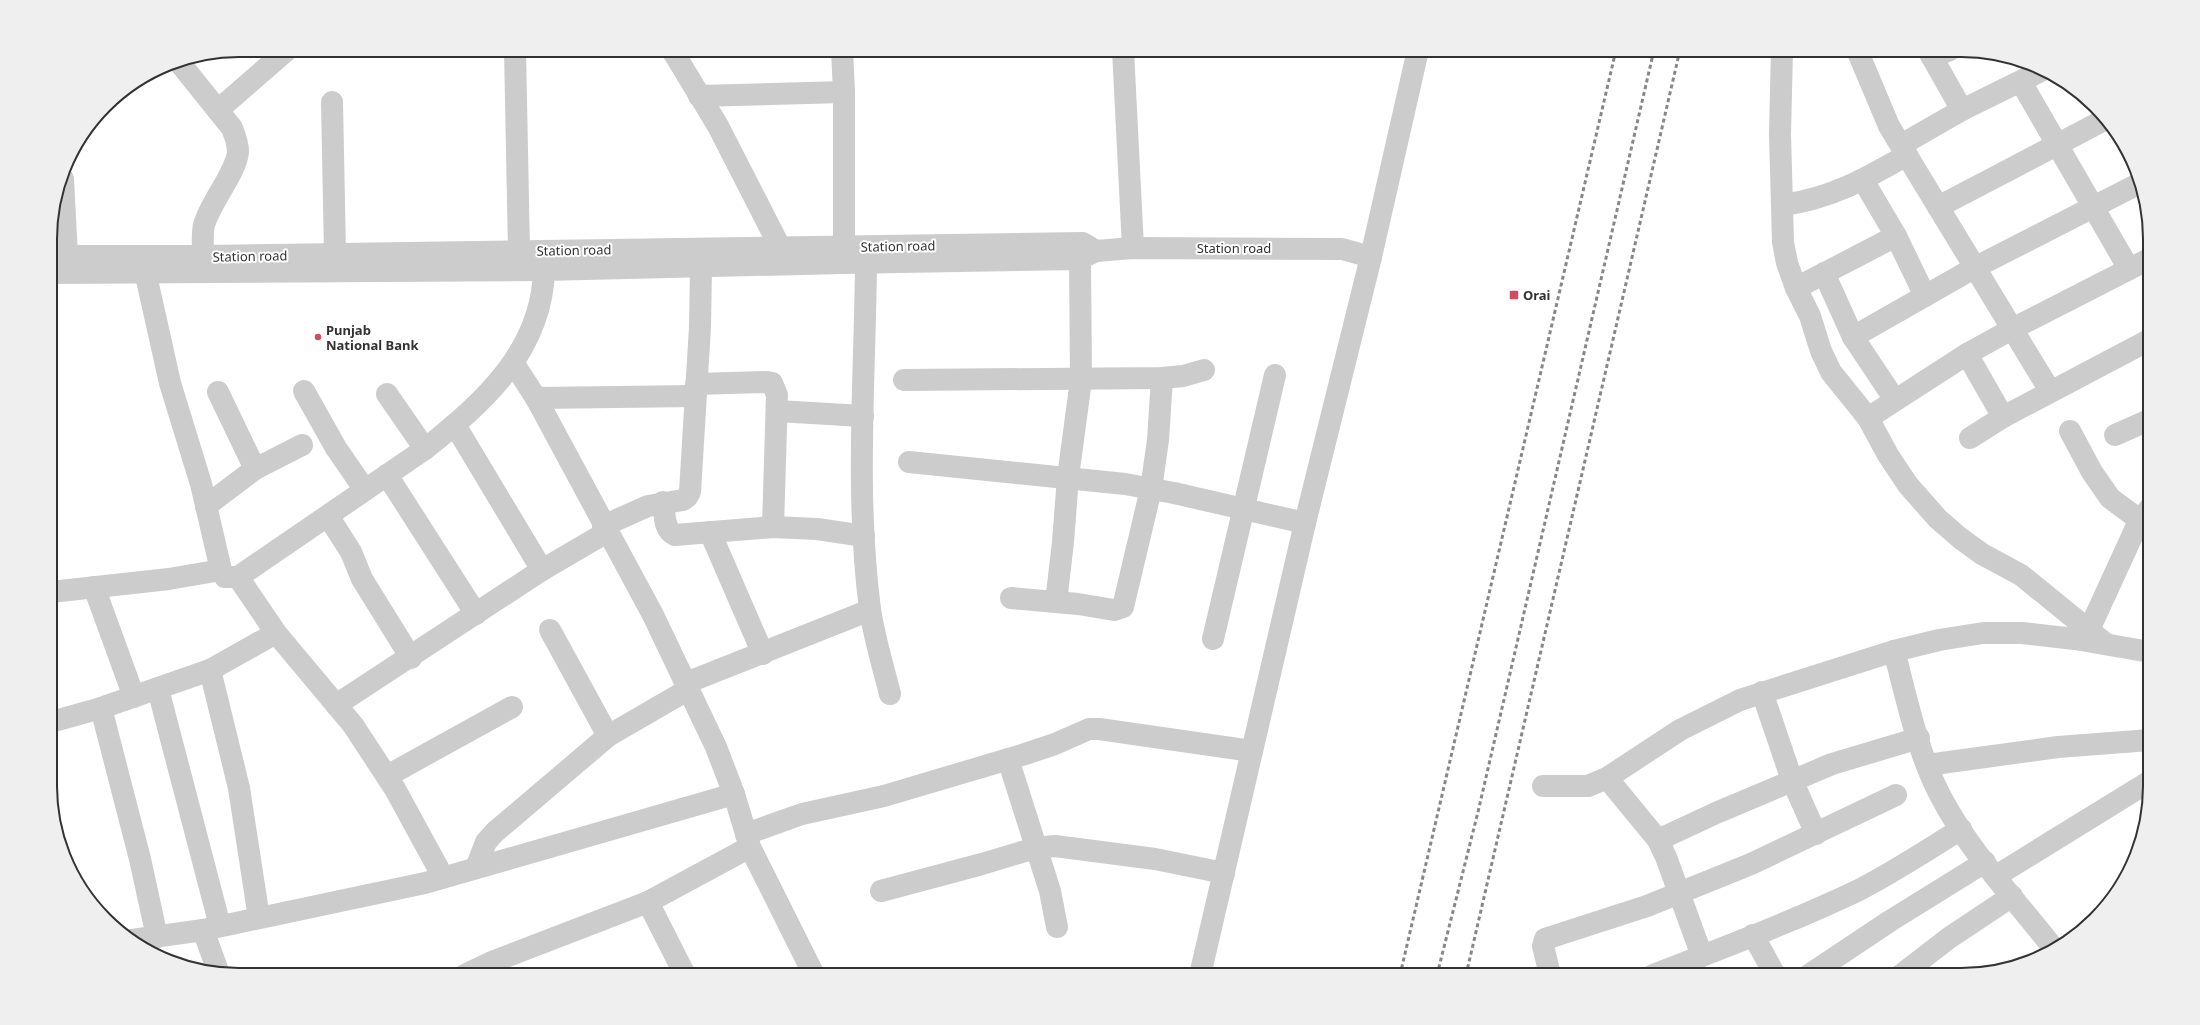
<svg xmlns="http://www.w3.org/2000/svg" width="2200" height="1025" viewBox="0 0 2200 1025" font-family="'Noto Sans',sans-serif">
<rect width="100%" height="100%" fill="#fff"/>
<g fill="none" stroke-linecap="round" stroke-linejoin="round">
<!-- minor -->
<g stroke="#ccc" stroke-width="22">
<polyline points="515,50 519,251"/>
<polyline points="672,50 718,126 785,257"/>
<polyline points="842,50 844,92 844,246"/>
<polyline points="1123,50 1133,248"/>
<polyline points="1782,50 1780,134 1783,242 1787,263 1796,288 1810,316 1821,351 1831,372 1868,418 1888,455 1908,485 1938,519 1960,538 1982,554 2021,575 2106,644"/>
<polyline points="1857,50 1889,126 2050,391"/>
<polyline points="1928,50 1962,110"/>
<polyline points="1932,57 1950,50"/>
<path d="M179,62L232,128C235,136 238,143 238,152C236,173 211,201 204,225C201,238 204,257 204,271"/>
<polyline points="2021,82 2129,269"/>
<polyline points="699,96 844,92"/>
<polyline points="332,102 335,254"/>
<polyline points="218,110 287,50"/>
<polyline points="1901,145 1962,110 2043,70"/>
<polyline points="63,179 67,256"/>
<polyline points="1863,180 1896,236 1925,296"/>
<path d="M1783,205C1832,198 1865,179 1907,155"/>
<polyline points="1938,207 2106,119"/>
<polyline points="50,256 204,256 1083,243 1096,251"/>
<path d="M866,263C865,378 855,494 870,609C874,637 883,666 890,694"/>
<path d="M145,271L170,383L201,484L221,570L225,577H238L425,449C484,402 542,351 544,270"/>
<polyline points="51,273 544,270 843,263 1080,259 1096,251 1133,248 1342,249 1371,257"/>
<polyline points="1824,273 1853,337 1895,400"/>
<polyline points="1796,288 1896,236"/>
<polyline points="1853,337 1974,268 2140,183"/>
<polyline points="1967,354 2003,417"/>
<polyline points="514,364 536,398 653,615 716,747 734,794 750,847 814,975"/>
<polyline points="904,380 1162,378 1183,376 1204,370"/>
<polyline points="696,384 767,382 772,383 777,395 773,527"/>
<polyline points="304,391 336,448 365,490"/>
<polyline points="218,392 255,469"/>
<polyline points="387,394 425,449"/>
<polyline points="536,398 695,396"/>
<polyline points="777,411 863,416"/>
<polyline points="1868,418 1967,354 2012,329 2149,259"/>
<polyline points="455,425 542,570"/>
<polyline points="2070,431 2092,472 2110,498 2149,527"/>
<polyline points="2115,435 2149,420"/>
<polyline points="1970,438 2003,417 2149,340"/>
<polyline points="909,462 1125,484 1174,493 1305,523"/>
<polyline points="387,475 476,614"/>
<path d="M663,502C665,513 663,530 675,535L773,527L817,529L864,536"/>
<polyline points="206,506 255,469 302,445"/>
<polyline points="328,516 351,552 362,579 411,658"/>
<polyline points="603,526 648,506 683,500 687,497 690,492 700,327 701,268"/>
<polyline points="710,532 763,654"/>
<polyline points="238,577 276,633 353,725 395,789 443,877"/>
<polyline points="94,587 134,697"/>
<polyline points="51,592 169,579 221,570"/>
<polyline points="1011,598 1078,604 1114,610 1123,607 1151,489 1158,440 1162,378"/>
<polyline points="1056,602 1063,542 1068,477 1081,380 1080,259"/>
<polyline points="550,630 608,736"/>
<polyline points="2089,630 2139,521 2149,509"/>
<polyline points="1213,639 1275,375"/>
<path d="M1894,651C1907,699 1917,751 1940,795C1968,850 2016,900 2054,949"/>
<polyline points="210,670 239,788 259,918"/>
<polyline points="686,683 870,610"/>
<polyline points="158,689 220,926"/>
<polyline points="1762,692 1792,780 1816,834"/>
<polyline points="336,705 542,570 607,532"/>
<polyline points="101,708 140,859 157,937"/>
<polyline points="51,722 101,708 210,670 276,633"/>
<polyline points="1008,759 1050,891 1057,927"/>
<polyline points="1927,765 2058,747 2150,740"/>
<polyline points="387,776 512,707"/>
<polyline points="1607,778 1658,840 1666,857 1702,956"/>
<polyline points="1543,786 1588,786 1607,778 1680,730 1740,700 1894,651 1939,640 1983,633 2022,633 2075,639 2150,652"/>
<polyline points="746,834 802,814 884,796 1022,755 1055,744 1089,729 1099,729 1252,751"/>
<polyline points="1658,840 1716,813 1832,764 1919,738"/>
<polyline points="476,868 486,842 495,832 608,736 689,689"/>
<polyline points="1996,876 2150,781"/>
<polyline points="881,891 982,864 1035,848 1055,846 1155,859 1224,873"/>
<polyline points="648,902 685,975"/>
<polyline points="203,930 218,971"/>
<polyline points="1753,935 1775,975"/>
<polyline points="132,940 203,930 425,883 734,794"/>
<polyline points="465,975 492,962 648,902 750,847"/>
<polyline points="1200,975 1305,523 1371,257 1418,50"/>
<polyline points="1550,975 1543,946 1545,939 1647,906 1751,864 1896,795"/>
<path d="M1653,975C1722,948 1792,922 1859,890C1894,872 1928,850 1961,829"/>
<polyline points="1809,975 1890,921 1985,862"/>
<polyline points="1901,975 1949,938 2012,896"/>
</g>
<!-- rail -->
<g stroke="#878787" stroke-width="3" stroke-dasharray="4 3" stroke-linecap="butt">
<polyline points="1400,975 1616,50"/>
<polyline points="1437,975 1478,812 1654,50"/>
<polyline points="1466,975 1680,50"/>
</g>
</g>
<!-- markers -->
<g fill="#d04c61" stroke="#fff" stroke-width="1.5">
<rect x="1509" y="290" width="10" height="10" rx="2"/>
<circle cx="318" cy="337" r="4"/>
</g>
<g text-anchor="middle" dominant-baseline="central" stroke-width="4" stroke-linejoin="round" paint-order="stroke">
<!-- street labels -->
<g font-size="13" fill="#323232" stroke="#fff">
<text transform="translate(898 246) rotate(-1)">Station road</text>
<text x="1234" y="248">Station road</text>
<text transform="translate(574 250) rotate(-1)">Station road</text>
<text transform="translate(250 256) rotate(-1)">Station road</text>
</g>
<!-- poi labels -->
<g font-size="13" font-weight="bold" fill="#323232" stroke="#fff" text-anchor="start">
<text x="1523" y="295">Orai</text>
<text x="326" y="330">Punjab<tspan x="326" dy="15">National Bank</tspan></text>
</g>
</g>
<!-- crop -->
<path d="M0 0H2200V1025H0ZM239 57H1961A182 182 0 0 1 2143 239V786A182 182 0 0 1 1961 968H239A182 182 0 0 1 57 786V239A182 182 0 0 1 239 57Z" fill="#efefef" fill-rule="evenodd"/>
<path fill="none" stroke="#323232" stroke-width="2" d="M239 57H1961A182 182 0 0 1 2143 239V786A182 182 0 0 1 1961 968H239A182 182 0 0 1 57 786V239A182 182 0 0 1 239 57Z"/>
</svg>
